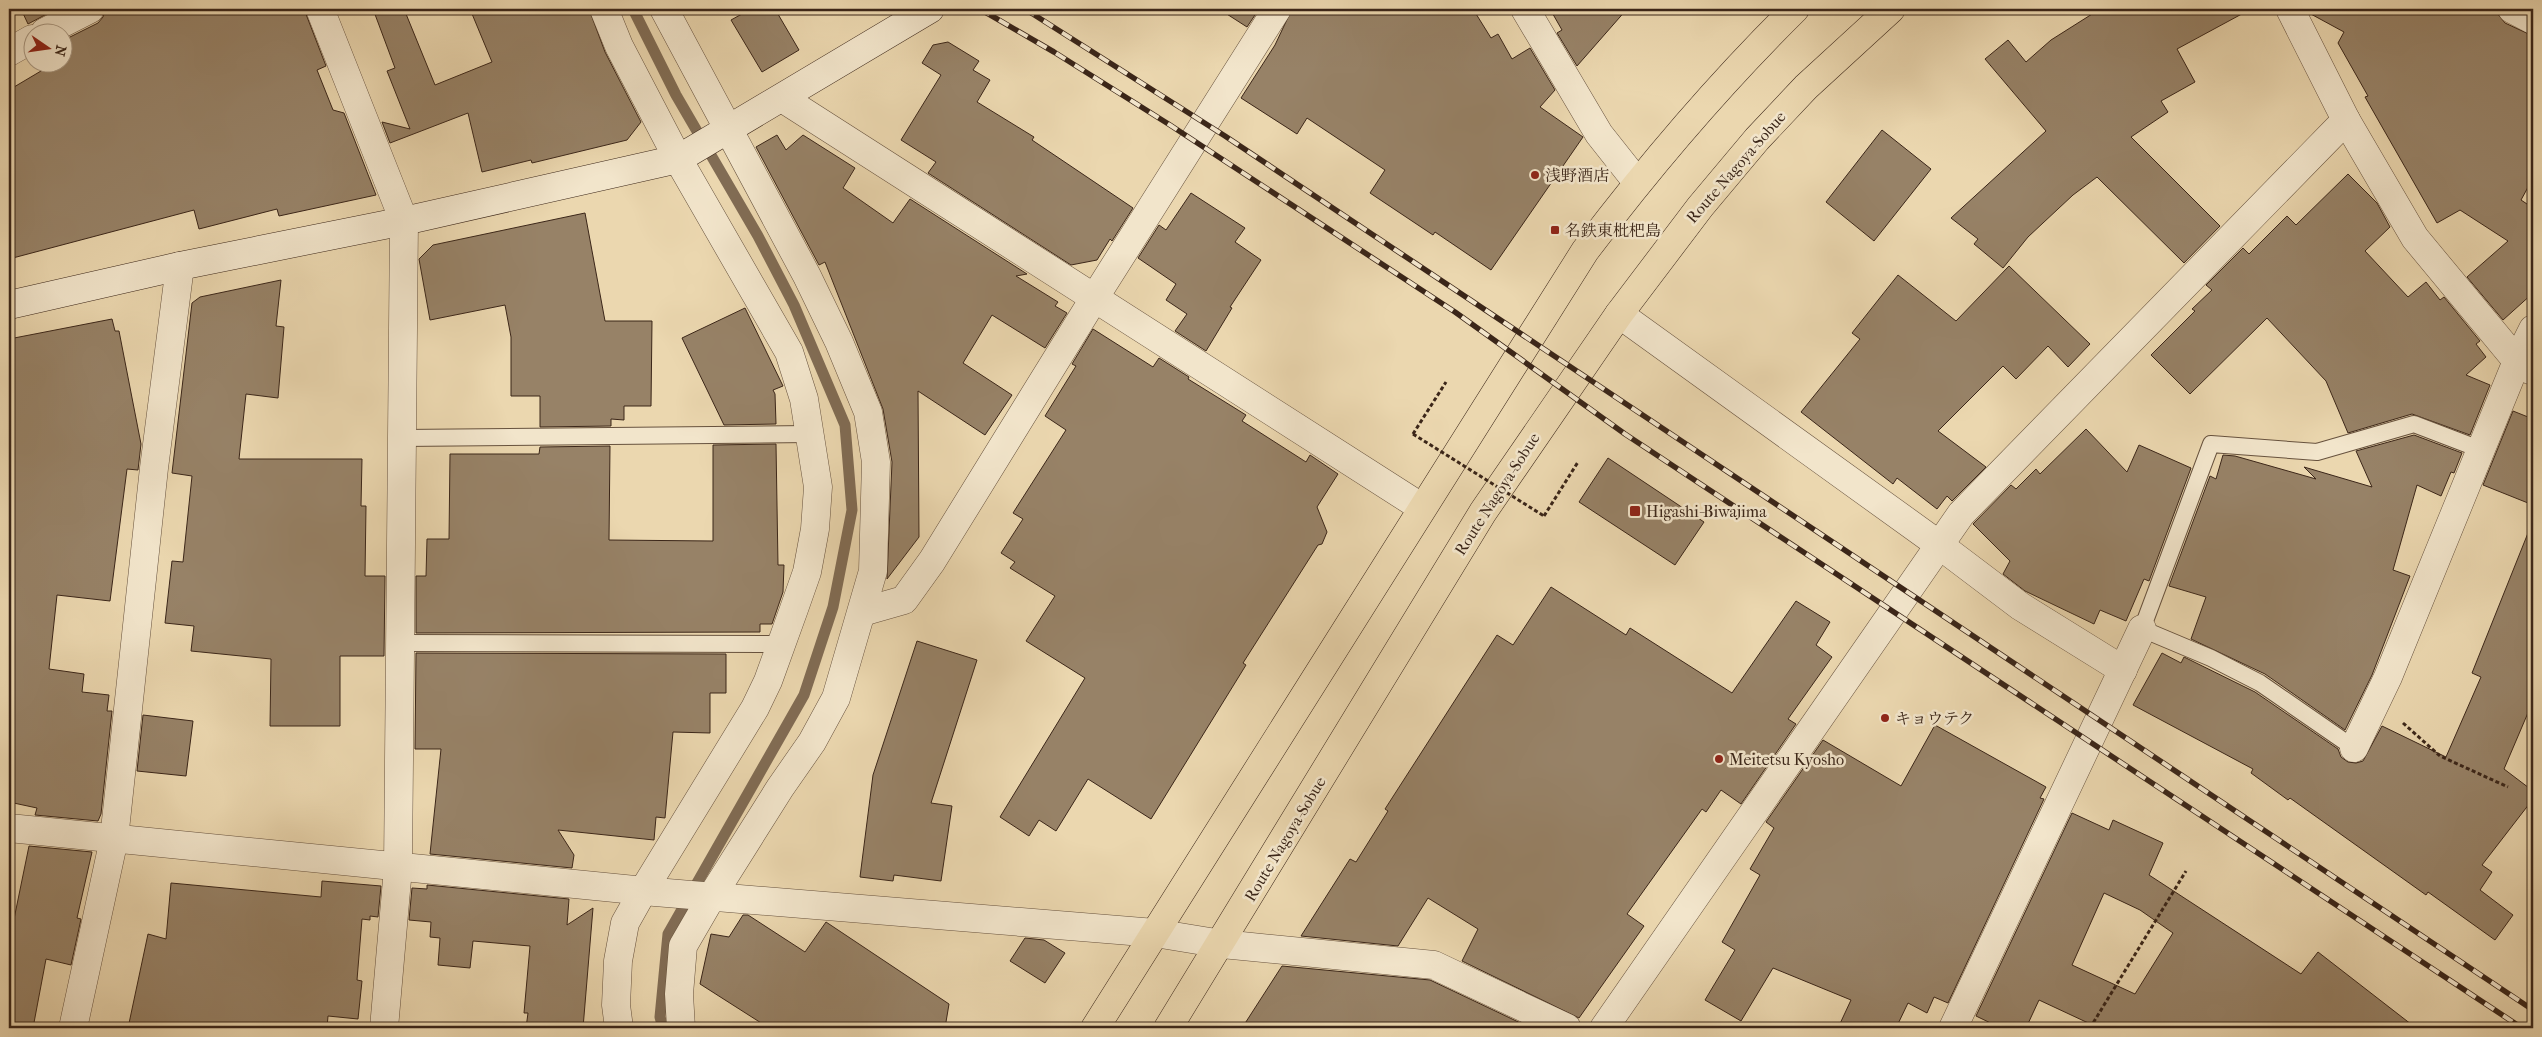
<svg xmlns="http://www.w3.org/2000/svg" width="2542" height="1037" viewBox="0 0 2542 1037" font-family="'IM FELL French Canon','Noto Serif JP',serif">
<rect width="100%" height="100%" fill="#ebd7af"/>
<filter id="stains"><feTurbulence type="fractalNoise" baseFrequency=".004" numOctaves="4"/><feColorMatrix values="0 0 0 0 .2 0 0 0 0 .09 0 0 0 0 .02 0 0 0 .5 -.17"/></filter>
<radialGradient id="worn" r=".72"><stop offset=".6" stop-color="#630" stop-opacity="0"/><stop offset="1" stop-color="#630" stop-opacity=".3"/></radialGradient>
<g fill="none" stroke-linecap="round" stroke-linejoin="round">
<!-- stream -->
<polyline stroke="#816c54" stroke-width="11" points="633,9 676,95 758,236 794,305 845,425 852,510 833,607 804,695 668,934 660,1017 663,1028"/>
</g>
<!-- building -->
<g fill="#978267" stroke="#3b2619" fill-rule="evenodd">
<polygon points="21,9 56,9 28,24"/>
<polygon points="105,9 304,9 326,66 317,70 333,110 344,113 376,195 279,216 277,209 199,229 194,210 9,259 9,90 46,68 44,62 62,62 62,41 98,23 103,17"/>
<polygon points="373,9 404,9 435,85 492,62 470,9 589,9 605,52 641,122 627,140 532,163 531,160 482,172 468,113 390,143 382,122 410,129 387,71 395,68"/>
<polygon points="751,9 775,9 799,50 762,72 731,20"/>
<polygon points="1219,9 1259,9 1247,27"/>
<polygon points="1292,9 1473,9 1491,38 1498,34 1512,59 1530,48 1555,90 1540,107 1583,137 1491,270 1435,232 1433,235 1370,193 1385,170 1307,118 1297,134 1241,98 1275,45"/>
<polygon points="1550,9 1627,9 1577,66 1557,33 1562,30"/>
<polygon points="2100,9 2251,9 2177,49 2195,82 2161,101 2168,112 2131,137 2220,226 2184,263 2097,177 2073,195 2028,237 2003,268 1974,244 1978,239 1951,218 2046,131 1985,59 2008,40 2026,62 2051,40"/>
<polygon points="2307,9 2489,9 2497,13 2505,23 2533,36 2533,178 2521,200 2533,208 2533,293 2503,320 2467,277 2508,241 2460,210 2437,223 2365,97 2368,96 2338,43 2344,32 2309,13"/>
<polygon points="948,42 979,61 973,70 990,80 977,102 1034,137 1032,140 1133,208 1112,241 1110,239 1097,260 1071,265 928,173 936,162 901,140 941,75 922,63 933,45"/>
<polygon points="1882,130 1931,169 1874,241 1826,202"/>
<polygon points="777,135 786,150 803,135 855,168 843,188 893,223 910,199 1027,274 1016,276 1058,302 1055,306 1067,313 1045,348 992,315 963,363 1012,395 985,435 918,391 919,537 887,579 892,462 883,409 825,262 819,265 756,147"/>
<polygon points="2348,174 2377,203 2390,227 2365,251 2408,297 2426,282 2440,300 2444,297 2480,341 2476,344 2486,357 2466,375 2490,385 2470,435 2412,414 2348,433 2326,381 2267,318 2190,394 2151,355 2195,311 2192,309 2212,290 2206,285 2243,248 2249,254 2287,216 2296,225"/>
<polygon points="1191,193 1245,228 1235,242 1261,260 1230,307 1232,308 1206,351 1175,331 1187,314 1166,300 1176,284 1138,258 1159,225 1166,230"/>
<polygon points="585,213 605,321 652,321 651,406 624,406 624,420 611,419 611,426 540,427 540,396 511,396 511,337 505,305 430,320 419,259 433,245"/>
<polygon points="2009,266 2090,344 2068,367 2048,346 2016,379 2003,366 1938,431 1986,467 1952,501 1947,496 1937,509 1897,478 1893,484 1801,412 1860,339 1852,333 1898,275 1956,321"/>
<polygon points="281,280 276,326 284,327 278,398 246,394 239,459 362,459 361,506 366,506 365,576 385,576 384,656 340,656 340,726 270,726 271,659 191,651 194,626 165,623 172,561 183,562 192,476 172,473 192,303 200,297"/>
<polygon points="745,308 783,386 773,390 775,394 776,424 724,425 682,338"/>
<polygon points="112,319 115,331 119,331 141,444 138,470 127,469 110,601 57,595 49,669 84,674 82,692 109,695 107,711 112,711 101,814 98,821 35,815 37,808 9,802 9,339"/>
<polygon points="1093,329 1153,367 1159,358 1189,377 1188,379 1246,415 1242,421 1306,462 1310,455 1338,474 1317,507 1327,532 1322,544 1318,545 1243,663 1246,665 1151,819 1088,779 1056,831 1039,820 1029,836 1000,817 1085,678 1026,641 1055,596 1010,568 1015,562 1001,553 1023,519 1013,513 1066,430 1045,416 1076,366 1072,364"/>
<polygon points="2513,411 2533,419 2533,505 2483,485"/>
<polygon points="2086,429 2127,472 2139,445 2191,468 2149,581 2144,579 2126,621 2100,610 2094,624 2025,591 2003,574 2010,561 1973,524 2011,485 2016,489 2036,469 2040,474"/>
<polygon points="2414,435 2462,453 2454,473 2451,472 2441,496 2417,485 2393,570 2410,576 2372,675 2345,730 2265,674 2191,639 2206,597 2169,586 2210,476 2216,479 2223,455 2235,456 2316,479 2304,467 2372,487 2356,451"/>
<polygon points="776,444 778,565 784,565 783,592 772,624 760,624 760,632 416,633 416,576 426,576 427,539 449,539 450,454 539,454 540,447 610,446 609,540 713,541 713,445"/>
<polygon points="1608,458 1704,522 1675,565 1579,502"/>
<polygon points="2532,523 2533,701 2504,769 2533,791 2533,799 2482,865 2492,872 2480,890 2513,915 2495,940 2428,892 2426,895 2290,798 2288,800 2251,773 2253,769 2133,705 2162,653 2181,663 2184,657 2255,692 2338,749 2341,757 2348,762 2356,763 2363,761 2382,726 2446,757 2481,677 2472,673"/>
<polygon points="1551,587 1626,635 1630,628 1732,693 1796,601 1830,622 1816,645 1832,657 1788,719 1796,724 1741,804 1721,790 1706,812 1702,809 1627,914 1644,926 1579,1018 1462,961 1478,929 1428,898 1398,946 1301,936 1350,859 1356,862 1388,811 1385,809 1497,635 1513,645"/>
<polygon points="917,641 977,660 931,803 952,806 941,881 894,875 893,881 860,877 873,775"/>
<polygon points="416,653 726,654 726,693 710,693 710,733 673,732 665,818 656,817 654,840 558,830 574,855 572,868 430,854 441,749 415,749"/>
<polygon points="143,715 193,721 186,776 137,771"/>
<polygon points="1935,725 2046,787 2040,798 2044,799 1948,1003 1934,997 1927,1013 1908,1003 1896,1028 1838,1028 1851,1000 1773,968 1741,1021 1705,1000 1735,950 1722,942 1760,875 1750,869 1774,828 1766,822 1823,740 1901,786"/>
<path d="M2072,813L2109,830L2113,820L2163,843L2149,875L2301,974L2318,952L2416,1028H2099L2039,1000L2026,1028H2001L1976,1016ZM2104,893L2140,910L2173,933L2135,994L2072,965Z"/>
<polygon points="29,846 92,852 77,918 81,919 71,965 46,959 33,1028 9,1028 9,923 13,924"/>
<polygon points="322,881 381,886 378,917 370,916 370,920 362,919 357,980 362,981 358,1019 328,1016 327,1028 128,1028 148,934 166,939 171,883 321,897"/>
<polygon points="427,885 569,899 567,925 593,908 583,1028 526,1028 528,1013 524,1013 530,946 473,941 470,968 438,965 440,938 430,937 431,922 409,920 412,888 427,889"/>
<polygon points="743,915 748,915 805,952 826,922 949,1004 945,1028 769,1028 700,984 711,934 729,937"/>
<polygon points="1025,938 1044,940 1065,953 1045,983 1010,961"/>
<polygon points="1282,966 1430,980 1531,1028 1242,1028"/>
</g>
<g fill="none" stroke-linecap="round" stroke-linejoin="round">
<!-- lane casing -->
<g stroke="#67523e" stroke-width="18">
<g id="lane">
<polyline points="402,438 810,434"/>
<polyline points="399,643 781,644"/>
<polyline points="2354,748 2260,683 2211,658 2142,629 2211,444 2317,452 2414,424 2482,450"/>
</g>
</g>
<!-- street casing -->
<g stroke="#67523e" stroke-width="29">
<g id="street">
<polyline points="320,9 404,221 398,868 384,1028"/>
<polyline points="604,9 619,46 678,159 789,352 804,399 818,487 815,529 807,572 794,609 768,681 755,708 643,891 625,923 618,961 616,1005 619,1028"/>
<polyline points="664,9 807,276 839,342 868,412 876,462 873,571 836,698 812,742 780,788 712,896 683,946 679,994 681,1028"/>
<polyline points="1525,9 1599,134 1637,182"/>
<polyline points="2290,9 2346,120 2415,238 2517,361 2530,370"/>
<polyline points="2512,9 2533,20"/>
<polyline points="45,32 90,9"/>
<polyline points="9,52 32,39"/>
<polyline points="782,98 1421,507"/>
<polyline points="1619,314 1938,544 2020,606 2123,670"/>
<polyline points="862,612 904,600 932,561 1095,297 1277,9"/>
<polyline points="2354,748 2388,677 2517,361 2533,329"/>
<polyline points="9,828 655,892 1155,933 1222,944 1434,965 1567,1028"/>
<polyline points="73,1028 114,839 154,468 180,266"/>
<polyline points="1604,1028 1961,514 2346,120"/>
<polyline points="1953,1028 2142,629"/>
</g>
</g>
<!-- secondary casing -->
<g stroke="#3b2619" stroke-width="29">
<polyline id="secondary" points="9,305 180,266 404,221 678,159 930,9"/>
</g>
<!-- primary casing -->
<g stroke="#3b2619" stroke-width="29">
<g id="primary">
<path d="M1095,1028L1585,251C1650,165 1719,84 1795,9"/>
<polyline points="1168,1028 1483,512 1619,314 1700,207 1757,139 1806,87 1891,9"/>
</g>
</g>
<!-- path -->
<g stroke="#3b2619" stroke-width="3" stroke-dasharray="4 2.5" stroke-linecap="butt">
<polyline points="1413,434 1446,382"/>
<polyline points="1544,516 1578,462"/>
<polyline points="2403,723 2440,756 2508,787"/>
<polyline points="2090,1028 2186,871"/>
</g>
<!-- lane -->
<use href="#lane" stroke="#f2e5cb" stroke-width="16"/>
<!-- street -->
<use href="#street" stroke="#f2e5cb" stroke-width="28"/>
<!-- secondary -->
<use href="#secondary" stroke="#f2e5cb" stroke-width="28"/>
<!-- primary -->
<use href="#primary" stroke="#ebd7af" stroke-width="28"/>
<!-- rail casing -->
<g stroke="#3b2619" stroke-width="5.5">
<g id="rail">
<polyline points="980,9 1054,52 1170,125 1455,312 1625,434 2522,1028"/>
<polyline points="1025,9 1225,136 2533,1010"/>
</g>
</g>
<!-- rail -->
<use href="#rail" stroke="#f2e5cb" stroke-width="4" stroke-dasharray="11" stroke-linecap="butt"/>
<!-- path-bridge -->
<polyline stroke="#3b2619" stroke-width="3" stroke-dasharray="4 2.5" stroke-linecap="butt" points="1413,434 1544,516"/>
</g>
<!-- markers -->
<g fill="#8f2418" stroke="#f2e5cb" stroke-width="2">
<circle cx="1535" cy="175" r="5"/>
<rect x="1550" y="225" width="10" height="10" rx="2.5"/>
<rect x="1629" y="505" width="12" height="12" rx="2.5"/>
<circle cx="1885" cy="718" r="5"/>
<circle cx="1719" cy="759" r="5"/>
</g>
<g text-anchor="middle" dominant-baseline="central" stroke-width="5" stroke-linejoin="round" paint-order="stroke">
<!-- street labels -->
<g font-size="16" fill="#3b2619" stroke="#f2e5cb">
<text transform="translate(1736 167) rotate(-49)">Route Nagoya-Sobue</text>
<text transform="translate(1497 494) rotate(-57)">Route Nagoya-Sobue</text>
<text transform="translate(1285 839) rotate(-59)">Route Nagoya-Sobue</text>
</g>
<!-- poi labels -->
<g font-size="16" fill="#3b2619" stroke="#f2e5cb" text-anchor="start">
<text x="1545" y="175">浅野酒店</text>
<text x="1565" y="230">名鉄東枇杷島</text>
<text x="1646" y="511">Higashi-Biwajima</text>
<text x="1895" y="718">キョウテク</text>
<text x="1729" y="759">Meitetsu Kyosho</text>
</g>
</g>
<!-- margin -->
<rect width="2542" height="1037" fill="none" stroke="#ebd7af" stroke-width="30"/>
<rect x="10" y="10" width="2522" height="1017" fill="none" stroke="#3b2619" stroke-width="2.5"/>
<rect x="15" y="15" width="2512" height="1007" fill="none" stroke="#3b2619"/>
<!-- north arrow -->
<g transform="translate(48 48) rotate(103)"><circle r="24" fill="#f2e5cb" stroke="#a99984"/>
<path d="M0-4L9 19L0 12L-9 19Z" fill="#8f2418"/>
<text y="-8" font-size="14" font-weight="bold" text-anchor="middle" fill="#3b2619">N</text>
</g>
<rect width="100%" height="100%" filter="url(#stains)"/>
<rect width="100%" height="100%" fill="url(#worn)"/>
</svg>
